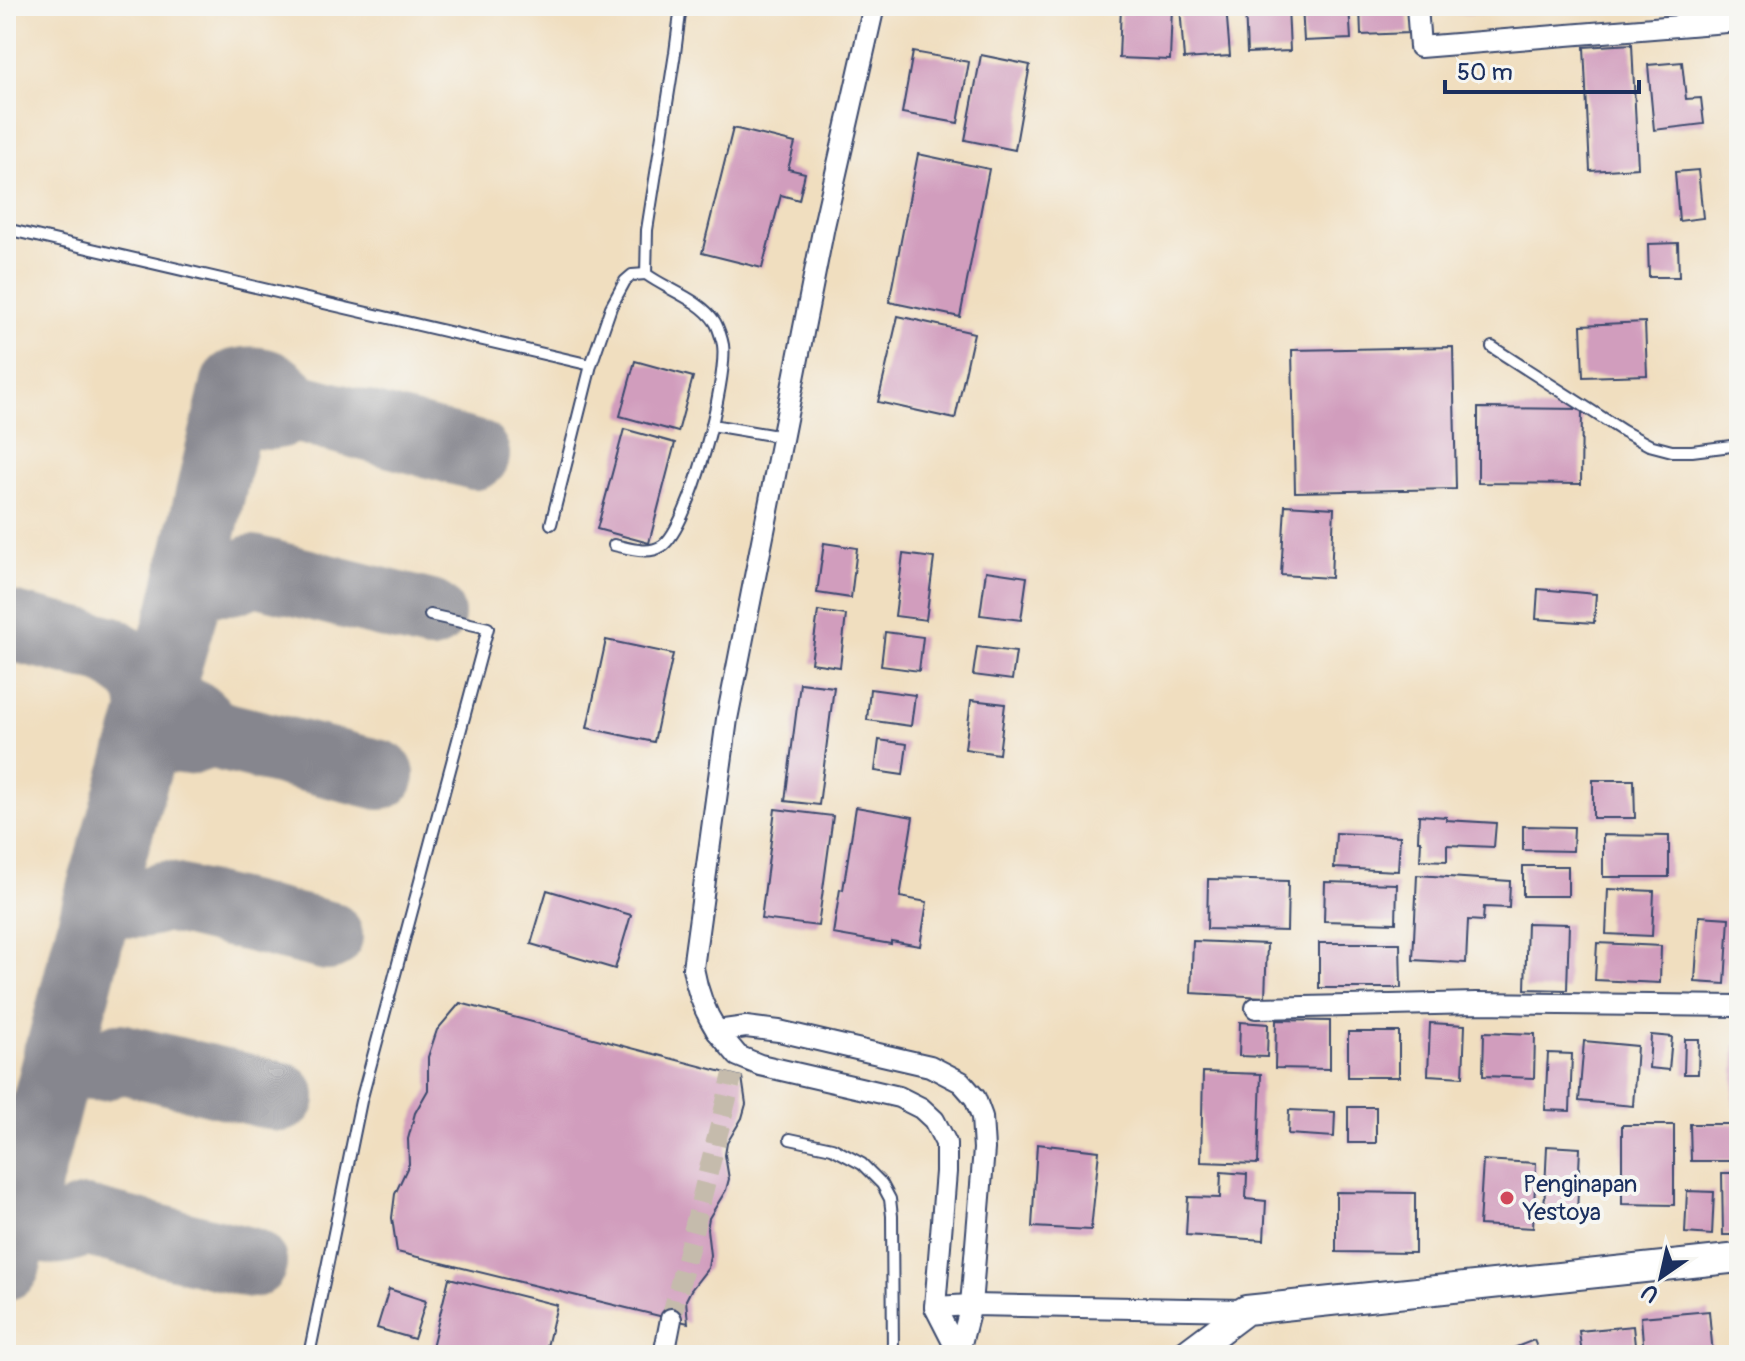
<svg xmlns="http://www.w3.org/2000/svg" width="1745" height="1361" viewBox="0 0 1745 1361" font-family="Pangolin,sans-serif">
<rect width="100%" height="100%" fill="#f6f6f2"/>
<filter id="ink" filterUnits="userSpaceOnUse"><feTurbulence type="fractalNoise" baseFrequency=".0125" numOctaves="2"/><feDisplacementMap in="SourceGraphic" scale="16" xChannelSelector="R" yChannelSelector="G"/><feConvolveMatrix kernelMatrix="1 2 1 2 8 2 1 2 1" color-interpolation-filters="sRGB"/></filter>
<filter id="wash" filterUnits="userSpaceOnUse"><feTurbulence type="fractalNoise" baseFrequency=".006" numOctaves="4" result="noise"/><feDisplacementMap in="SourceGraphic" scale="32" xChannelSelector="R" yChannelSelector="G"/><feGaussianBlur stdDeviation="1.8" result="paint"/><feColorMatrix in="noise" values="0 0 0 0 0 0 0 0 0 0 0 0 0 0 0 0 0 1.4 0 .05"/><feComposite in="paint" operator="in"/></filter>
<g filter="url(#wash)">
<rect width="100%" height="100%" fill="#f0debf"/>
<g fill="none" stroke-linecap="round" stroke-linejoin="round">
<!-- taxiway -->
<g stroke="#86868e" stroke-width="70">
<path d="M250,411C268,417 278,416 294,407L475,455"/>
<path d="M193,564C216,581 227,587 252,570L430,615"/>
<path d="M6,625L109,650L139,672L150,688L153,712C180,707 194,708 209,733"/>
<path d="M165,735C184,741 191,742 209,733L380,775"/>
<path d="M101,890C125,903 138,909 164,896L328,936"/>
<path d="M58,1053C82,1065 95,1073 119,1058L281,1097"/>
<path d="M17,1219C44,1233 57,1233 85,1221L252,1263"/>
<path d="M6,1265L101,890L183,610L236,384C264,376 277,387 294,407"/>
</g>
</g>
<g id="blocks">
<!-- building -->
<g fill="#d19dbd">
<polygon points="1121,6 1172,6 1170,60 1119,58"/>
<polygon points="1180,6 1226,6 1230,56 1184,59"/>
<polygon points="1245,6 1288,6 1290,51 1247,53"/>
<polygon points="1302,6 1349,6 1351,39 1304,41"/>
<polygon points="1360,6 1407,6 1409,33 1361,35"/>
<rect x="1423" y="6" width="64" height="8"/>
<polygon points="1632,44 1638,168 1590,171 1584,47"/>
<polygon points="913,52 969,62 958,123 902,113"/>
<polygon points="981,55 1030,65 1015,150 965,140"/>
<polygon points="1682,62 1686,99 1701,98 1704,124 1654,130 1648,65"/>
<polygon points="733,128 795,143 788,169 805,173 799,200 781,195 762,268 702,253"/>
<polygon points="918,154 989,169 960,317 889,302"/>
<polygon points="1698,170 1703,218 1679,221 1675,172"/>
<polygon points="1678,243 1679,277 1649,277 1648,244"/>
<polygon points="898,316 974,333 955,419 878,402"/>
<polygon points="1645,322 1647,375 1583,377 1581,325"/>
<polygon points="1453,347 1456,489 1295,492 1292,350"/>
<polygon points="635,361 693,377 678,432 620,416"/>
<polygon points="1478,408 1582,409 1581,484 1478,483"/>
<polygon points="624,429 675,443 649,543 597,529"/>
<polygon points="1285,505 1334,508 1331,578 1281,575"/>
<polygon points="824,543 857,548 851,598 817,593"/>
<polygon points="903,554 934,558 926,620 895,616"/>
<polygon points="986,571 1027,577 1021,620 980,615"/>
<polygon points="1538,589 1596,594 1594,623 1536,619"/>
<polygon points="818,611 846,615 840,667 811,663"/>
<polygon points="885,632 923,637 919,671 881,666"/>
<polygon points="606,640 673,654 654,742 587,728"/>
<polygon points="977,647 1016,652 1012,680 973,675"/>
<polygon points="800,683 834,687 819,805 785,801"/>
<polygon points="870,689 915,695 911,726 867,720"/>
<polygon points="971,700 1005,704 999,754 965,749"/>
<polygon points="879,740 907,744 903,775 875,771"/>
<polygon points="1593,780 1634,780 1635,818 1593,818"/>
<polygon points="856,807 913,817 900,897 927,902 920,946 891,941 891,944 833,934 840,889 843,890"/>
<polygon points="775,809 833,816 818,926 761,919"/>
<polygon points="1419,815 1446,817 1446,820 1496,823 1494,847 1447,845 1447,861 1420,860 1421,841 1418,841"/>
<polygon points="1523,826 1574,827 1573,851 1523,850"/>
<polygon points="1336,833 1400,836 1398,871 1334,868"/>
<polygon points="1603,835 1669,836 1669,877 1603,877"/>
<rect x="1523" y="866" width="45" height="30"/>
<polygon points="1417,875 1510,881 1509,908 1484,907 1483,921 1468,920 1466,963 1413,960"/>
<polygon points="1208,879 1288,881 1287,931 1207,929"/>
<polygon points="1325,882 1397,884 1396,923 1324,921"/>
<polygon points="1608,889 1654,891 1652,936 1606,934"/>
<polygon points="547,890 631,915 615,969 531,944"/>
<polygon points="1699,916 1729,918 1725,984 1695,982"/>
<polygon points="1527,923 1569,924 1567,990 1525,989"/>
<polygon points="1193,941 1267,944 1265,997 1191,993"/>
<polygon points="1319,943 1400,943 1401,988 1319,988"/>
<polygon points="1597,943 1661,946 1660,983 1595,980"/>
<polygon points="460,1003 742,1077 746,1104 742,1118 727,1143 725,1155 729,1179 726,1190 709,1218 707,1229 710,1255 708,1268 691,1290 686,1300 688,1323 397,1252 392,1218 395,1194 409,1164 408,1139 415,1113 428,1090 428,1057 437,1030"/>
<polygon points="1276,1020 1330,1021 1330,1069 1275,1068"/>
<polygon points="1240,1022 1268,1024 1267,1057 1239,1056"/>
<polygon points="1430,1023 1465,1025 1463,1077 1428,1075"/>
<rect x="1348" y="1032" width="51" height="45"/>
<polygon points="1484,1032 1535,1034 1534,1078 1483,1076"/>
<polygon points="1651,1035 1672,1037 1669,1070 1649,1068"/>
<polygon points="1685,1039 1699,1039 1698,1074 1684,1074"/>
<polygon points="1584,1041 1637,1046 1633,1106 1579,1101"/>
<polygon points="1735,1045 1739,1045 1739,1107 1733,1107"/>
<polygon points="1548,1053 1572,1054 1570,1111 1545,1110"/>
<polygon points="1203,1072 1261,1074 1258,1164 1201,1162"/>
<rect x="1348" y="1107" width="28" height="36"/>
<polygon points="1289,1110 1335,1112 1334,1137 1288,1134"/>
<polygon points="1690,1124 1739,1124 1739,1161 1691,1161"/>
<polygon points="1622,1125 1674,1125 1674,1205 1622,1204"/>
<polygon points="1037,1144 1099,1151 1091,1230 1032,1227"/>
<polygon points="1547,1146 1580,1148 1577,1213 1544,1211"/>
<polygon points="1483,1160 1536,1163 1533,1228 1479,1225"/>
<polygon points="1221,1172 1247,1174 1246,1199 1266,1201 1264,1240 1186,1235 1188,1197 1220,1198"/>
<polygon points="1722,1173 1739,1173 1739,1235 1723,1235"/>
<polygon points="1687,1191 1714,1192 1712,1235 1685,1233"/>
<polygon points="1336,1192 1415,1193 1415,1253 1336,1252"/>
<polygon points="449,1278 557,1305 545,1355 430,1355"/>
<polygon points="389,1289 426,1301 414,1339 377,1328"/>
<polygon points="1709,1311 1713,1355 1644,1355 1641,1317"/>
<polygon points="1633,1326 1636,1355 1582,1355 1579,1331"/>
<polygon points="1534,1340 1540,1355 1496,1355"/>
</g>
</g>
</g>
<g filter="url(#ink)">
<use href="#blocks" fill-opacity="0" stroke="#3b496d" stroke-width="2"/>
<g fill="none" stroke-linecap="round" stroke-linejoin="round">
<!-- street-tunnel -->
<polyline stroke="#c5bbac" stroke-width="20" stroke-dasharray="20 10" stroke-linecap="butt" points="671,1319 733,1074"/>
<!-- lane casing -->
<g stroke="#3b496d" stroke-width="14">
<g id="lane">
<polyline points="6,229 591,365"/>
<polyline points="1492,347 1623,431 1649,445 1672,451 1692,451 1739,445"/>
<polyline points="712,425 783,437"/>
<polyline points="551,524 591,365 611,307 625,281 632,275 646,274"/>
<path d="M614,545C629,548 648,555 662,546C690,527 728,380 723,345C722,339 718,327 715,322C701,300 666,289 646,274L647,230L675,53L681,6"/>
<polyline points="790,1139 832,1148 862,1164 882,1184 890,1199 892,1216 893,1355"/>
<polyline points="309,1355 361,1101 488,628 430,615"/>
</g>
</g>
<!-- street casing -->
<g stroke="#3b496d" stroke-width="24">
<g id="street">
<polyline points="1417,6 1420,47 1739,21"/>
<polyline points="1256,1008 1477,1003 1739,1006"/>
<path d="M717,1031C704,1011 697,991 693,968L727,719L824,226L874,6"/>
<polyline points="935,1307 971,1305 1246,1310"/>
<polyline points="664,1355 671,1319"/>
<polyline points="958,1355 971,1305 984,1149 982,1117 975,1098 961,1082 930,1066 779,1031 746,1027 717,1031 738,1056 760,1065 899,1097 921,1108 934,1120 946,1143 946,1172 935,1307 958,1352"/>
</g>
</g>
<!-- secondary casing -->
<g stroke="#3b496d" stroke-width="32">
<polyline id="secondary" points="1186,1355 1246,1310 1739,1258"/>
</g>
<!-- lane -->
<use href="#lane" stroke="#fff" stroke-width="10"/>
<!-- street -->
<use href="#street" stroke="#fff" stroke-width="20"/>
<!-- secondary -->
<use href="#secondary" stroke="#fff" stroke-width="28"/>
</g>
</g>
<!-- markers -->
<circle fill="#d1495b" stroke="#f6f6f2" stroke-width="3" cx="1507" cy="1198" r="8"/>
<g text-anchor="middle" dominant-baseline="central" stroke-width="8" stroke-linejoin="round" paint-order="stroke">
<!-- poi labels -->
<g font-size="24" fill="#1b2f5e" stroke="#f6f6f2" text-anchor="start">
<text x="1523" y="1184">Penginapan<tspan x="1523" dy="28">Yestoya</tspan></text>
</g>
</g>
<!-- margin -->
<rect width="1745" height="1361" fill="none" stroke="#f6f6f2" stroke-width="32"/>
<!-- north arrow -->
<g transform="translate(1661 1277) rotate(214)" stroke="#f6f6f2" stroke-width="6" paint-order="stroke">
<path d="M0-6L14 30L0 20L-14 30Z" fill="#1b2f5e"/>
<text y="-12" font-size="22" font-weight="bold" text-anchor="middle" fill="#1b2f5e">U</text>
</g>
<!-- scale -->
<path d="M1445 80v12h194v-12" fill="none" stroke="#1b2f5e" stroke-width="4"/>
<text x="1457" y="80" font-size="24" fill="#1b2f5e" stroke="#f6f6f2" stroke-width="6" paint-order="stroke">50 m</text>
</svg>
